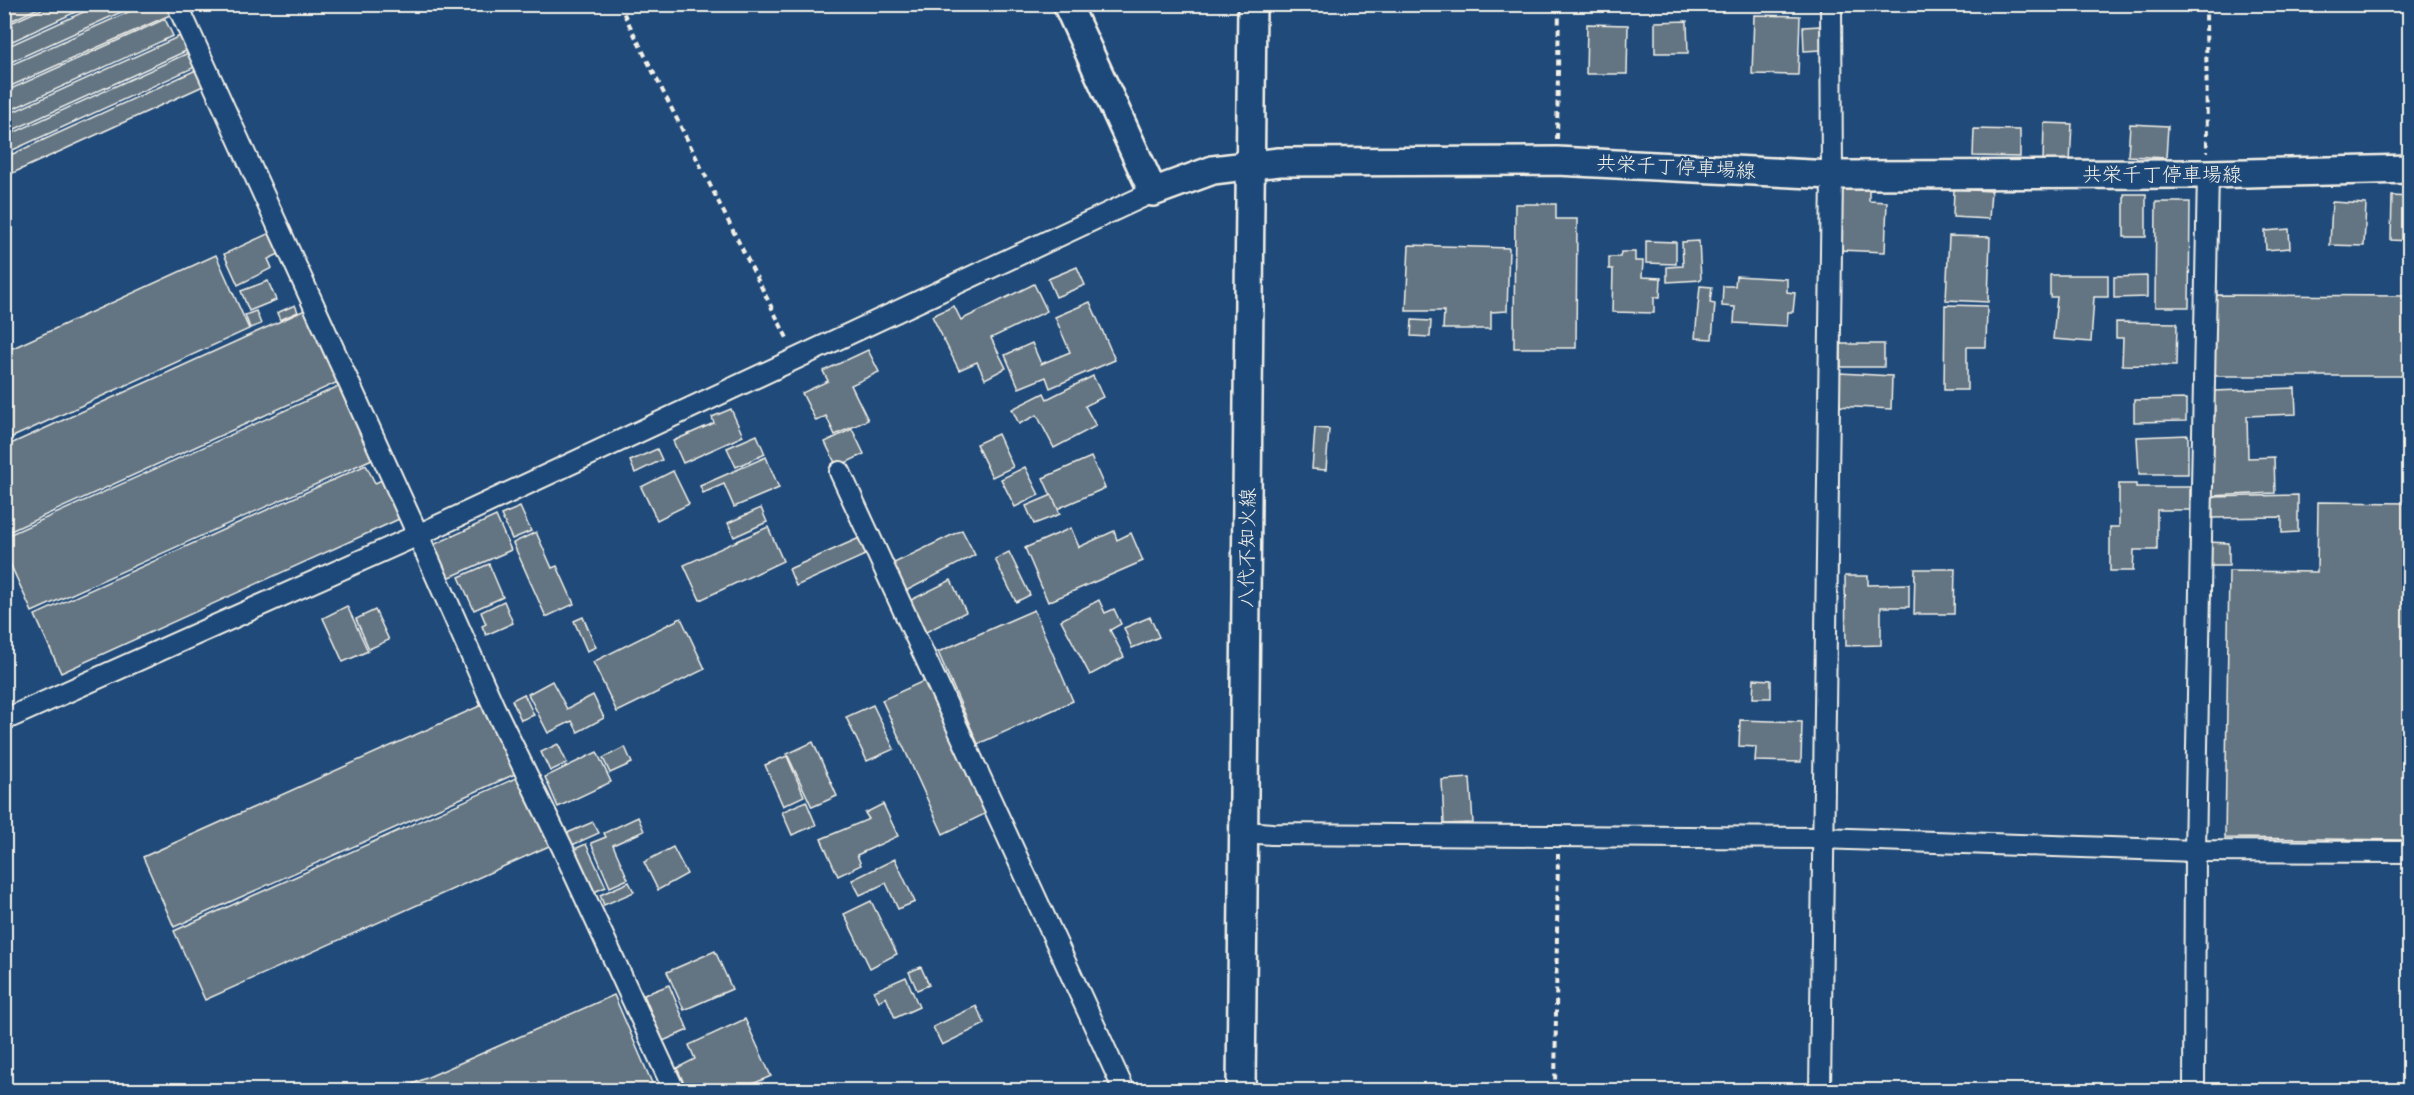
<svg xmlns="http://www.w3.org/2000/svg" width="2414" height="1095" viewBox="0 0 2414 1095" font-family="'Comic Neue','Klee One',sans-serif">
<rect width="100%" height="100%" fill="#1f4a7a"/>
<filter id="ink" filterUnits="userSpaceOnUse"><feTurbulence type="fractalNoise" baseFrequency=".0167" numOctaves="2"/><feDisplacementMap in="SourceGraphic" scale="12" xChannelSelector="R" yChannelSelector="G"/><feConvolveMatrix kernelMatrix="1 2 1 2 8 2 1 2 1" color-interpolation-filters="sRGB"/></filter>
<g filter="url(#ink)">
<!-- building -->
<g fill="#637483" stroke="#f4f1e8" stroke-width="1.5">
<polygon points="4,4 47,4 4,24"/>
<polygon points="53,4 93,4 4,45 4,26"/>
<polygon points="101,4 139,4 4,65 4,48"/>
<polygon points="146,4 165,4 170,15 4,89 4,68"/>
<polygon points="1754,15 1800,16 1798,75 1752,74"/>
<polygon points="165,19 173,36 4,113 4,92"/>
<polygon points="1687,21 1688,53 1655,53 1655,22"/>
<polygon points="1587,24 1628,25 1627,74 1586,74"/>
<polygon points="1820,26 1821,50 1804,51 1803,27"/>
<polygon points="180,36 186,51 4,134 4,116"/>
<polygon points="188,53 195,67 4,154 4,137"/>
<polygon points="196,70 203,86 4,177 4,158"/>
<polygon points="2044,123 2072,124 2070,163 2043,163"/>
<polygon points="2130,124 2168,126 2166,158 2128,156"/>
<polygon points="1974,129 2020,130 2020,157 1973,156"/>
<polygon points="1842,186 1869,187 1869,201 1887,202 1885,252 1839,250"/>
<polygon points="1954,189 1991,191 1989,219 1953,217"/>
<rect x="2124" y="194" width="22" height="43"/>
<polygon points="2392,196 2410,197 2410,241 2391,240"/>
<polygon points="2156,202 2190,202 2189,307 2155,307"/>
<polygon points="2332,202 2366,204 2364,246 2330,245"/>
<polygon points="1515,204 1556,204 1556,219 1577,219 1576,348 1514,348"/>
<polygon points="2289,229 2290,248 2266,250 2265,231"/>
<polygon points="272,232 281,253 268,259 272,268 238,285 224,254"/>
<polygon points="1949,236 1990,237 1988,302 1946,300"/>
<polygon points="1646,241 1676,242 1676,264 1646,263"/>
<polygon points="1699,241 1701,280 1667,282 1667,267 1683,266 1682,242"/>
<polygon points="1409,245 1509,248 1507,311 1491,312 1491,329 1443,329 1444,311 1406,311"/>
<polygon points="1621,252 1635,252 1635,261 1643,261 1642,277 1661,278 1660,297 1654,297 1654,313 1612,312 1613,269 1609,269 1609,257 1620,257"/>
<polygon points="216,255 249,329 4,441 4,352"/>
<polygon points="1077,267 1085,285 1056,297 1048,279"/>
<polygon points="2050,275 2108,275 2108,297 2094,297 2091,342 2053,339 2057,297 2050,297"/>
<polygon points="1736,276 1787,279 1787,292 1795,293 1793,312 1788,312 1787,326 1734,323 1735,307 1722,306 1723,286 1735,286"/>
<polygon points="2147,276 2147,297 2114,298 2114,277"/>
<polygon points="268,281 276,300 249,311 241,291"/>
<polygon points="1034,284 1047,311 991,338 1006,368 985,379 977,362 959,370 932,316 954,306 961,320"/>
<polygon points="1700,286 1712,287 1710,303 1715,304 1712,339 1695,338"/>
<polygon points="2211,295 2410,296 2410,376 2211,376"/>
<polygon points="1090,302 1115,360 1050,388 1046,377 1019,388 1005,355 1032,343 1041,364 1070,352 1055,317"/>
<polygon points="295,305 298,312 280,320 277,313"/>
<polygon points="1945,305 1987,306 1986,347 1967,347 1967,390 1944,390"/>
<polygon points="305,310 338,382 4,534 4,447"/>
<polygon points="256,311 261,324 250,328 245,315"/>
<polygon points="1412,320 1431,321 1430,337 1411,336"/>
<polygon points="2116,322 2177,323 2176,366 2122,365 2123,338 2116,338"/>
<rect x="1841" y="344" width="43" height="23"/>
<polygon points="868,350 879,372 851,385 868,420 835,435 826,416 816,421 802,393 828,381 823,371"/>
<polygon points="1840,373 1892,376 1891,409 1838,406"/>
<polygon points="1093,376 1103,397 1085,406 1096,426 1054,448 1037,415 1019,424 1012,409 1044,393 1047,399"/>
<polygon points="339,386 372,459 32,612 4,550 4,537"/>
<polygon points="2295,388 2296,414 2247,416 2248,458 2274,457 2275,493 2208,496 2205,416 2215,416 2214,391"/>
<polygon points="2186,399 2186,421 2134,422 2134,400"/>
<polygon points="731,409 743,436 683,463 673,441 714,423 712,417"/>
<polygon points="1315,428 1329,429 1326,470 1312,469"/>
<polygon points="852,429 864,454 837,467 825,442"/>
<polygon points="998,434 1013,467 992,477 976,444"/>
<polygon points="757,435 765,454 736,467 727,448"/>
<polygon points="2188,435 2188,474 2139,474 2137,437"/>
<polygon points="657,449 662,460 635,473 630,461"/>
<polygon points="766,457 779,488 734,507 724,484 703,493 700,486"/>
<polygon points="1091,457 1105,488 1057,509 1043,478"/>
<polygon points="366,465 375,483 382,480 399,519 61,673 35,615"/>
<polygon points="1025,467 1039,495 1015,507 1001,479"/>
<polygon points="673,471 689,504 657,520 641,487"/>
<polygon points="2119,484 2136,484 2136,487 2190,487 2190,510 2157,510 2157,550 2134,550 2133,571 2110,571 2110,527 2119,527"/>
<polygon points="1052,495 1060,514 1034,524 1026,506"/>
<polygon points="2298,495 2298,532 2282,533 2282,517 2213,518 2212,497"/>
<polygon points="2318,502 2410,503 2410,840 2225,838 2229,571 2317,572"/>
<polygon points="520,507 531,531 512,539 501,515"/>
<polygon points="761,508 767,522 734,537 728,523"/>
<polygon points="496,516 511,550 448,578 433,545"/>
<polygon points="768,527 783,561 700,600 684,565"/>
<polygon points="1071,528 1079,547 1114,531 1117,540 1131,533 1143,561 1048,602 1025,548"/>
<polygon points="962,530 975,555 904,592 890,565"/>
<polygon points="536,532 552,568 557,566 574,604 546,617 513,543"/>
<polygon points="864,536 872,552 796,586 789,569"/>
<polygon points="2207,542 2229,543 2229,566 2206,566"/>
<polygon points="1009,552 1030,595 1016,602 995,559"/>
<polygon points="489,564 503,597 474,610 459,577"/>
<polygon points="1915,569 1955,569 1954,614 1914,614"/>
<polygon points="1845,576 1868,576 1868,585 1909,584 1909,607 1881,607 1881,645 1846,646"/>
<polygon points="951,580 966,612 924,633 909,601"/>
<polygon points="1099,600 1105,613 1114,609 1121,624 1110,630 1124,657 1090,675 1061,620"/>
<polygon points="504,601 513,623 486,635 482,626 486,624 481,612"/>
<polygon points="347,606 368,651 343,662 323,618"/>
<polygon points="375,610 389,640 369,649 356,619"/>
<polygon points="1034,610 1073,701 978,744 938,652"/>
<polygon points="583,617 596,647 587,651 574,621"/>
<polygon points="1150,617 1159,637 1132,648 1124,628"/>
<polygon points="681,618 705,669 617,712 593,662"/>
<polygon points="928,679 989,812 943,834 882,700"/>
<polygon points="1754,679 1771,680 1771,698 1753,698"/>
<polygon points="552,681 567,709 593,695 604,718 578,732 572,721 548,733 528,694"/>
<polygon points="524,694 534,715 521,720 512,700"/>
<polygon points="484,704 515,774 174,927 143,857"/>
<polygon points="873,705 894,749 867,761 846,717"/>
<polygon points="1740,720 1802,722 1801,762 1755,761 1756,747 1739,746"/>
<polygon points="813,742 837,796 812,807 787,754"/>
<polygon points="558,744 567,763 550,771 541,752"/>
<polygon points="625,747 632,763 610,773 603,758"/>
<polygon points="597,752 611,782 558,807 545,777"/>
<polygon points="787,756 804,796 783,806 765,765"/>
<polygon points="518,777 549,846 205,1000 174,931"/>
<polygon points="1470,778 1473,823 1444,824 1442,780"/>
<polygon points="806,801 816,825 792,835 782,812"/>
<polygon points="883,804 898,836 857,855 861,865 838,876 821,839 869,819 865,813"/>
<polygon points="638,817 644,831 613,845 628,879 610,887 591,843 606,837 604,833"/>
<polygon points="593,822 599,833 570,846 565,834"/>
<polygon points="586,844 606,887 589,894 570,851"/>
<polygon points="673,847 687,874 658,890 644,862"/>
<polygon points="895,859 915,902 898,909 886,883 860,895 852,880"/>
<polygon points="629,882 634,892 604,905 600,895"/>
<polygon points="871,901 897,954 870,968 844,914"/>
<polygon points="715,951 732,989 684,1010 667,972"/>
<polygon points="921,967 929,985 917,990 909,972"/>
<polygon points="906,977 919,1007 895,1018 886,997 879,1001 874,991"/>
<polygon points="669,985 688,1030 663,1041 644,995"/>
<polygon points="614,995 655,1090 399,1090"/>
<polygon points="976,1006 985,1024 942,1045 933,1027"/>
<polygon points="745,1019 771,1076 739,1090 687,1090 677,1068 695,1059 689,1045"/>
</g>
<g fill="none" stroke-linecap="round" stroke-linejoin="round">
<!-- street casing -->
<g stroke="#f4f1e8" stroke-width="24">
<g id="street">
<polyline points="177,4 418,535 494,707 562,847 674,1090"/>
<polyline points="840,472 1124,1090"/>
<polyline points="4,720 418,535 1153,192"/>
<polyline points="1244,832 1272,834 1821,838 2195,851 2410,852"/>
<polyline points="1820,1090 1832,175 1831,4"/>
<polyline points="2194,1090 2195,851 2208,174"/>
</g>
</g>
<!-- secondary casing -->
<g stroke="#f4f1e8" stroke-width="32">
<g id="secondary">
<polyline points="1067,4 1153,192 1213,170 1279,162 1557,161 1832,175 2208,174 2410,169"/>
<polyline points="1241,1090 1252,4"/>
</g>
</g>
<!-- path -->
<g stroke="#f4f1e8" stroke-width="4" stroke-dasharray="6 4.5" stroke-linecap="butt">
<polyline points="619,4 788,340"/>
<polyline points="2206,4 2207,152"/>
<polyline points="1557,139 1559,4"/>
<polyline points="1555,1090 1558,854"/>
</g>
<!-- street -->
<use href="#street" stroke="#1f4a7a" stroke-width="20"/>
<!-- secondary -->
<use href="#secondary" stroke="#1f4a7a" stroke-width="27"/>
</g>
</g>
<g text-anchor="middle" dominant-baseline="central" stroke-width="4.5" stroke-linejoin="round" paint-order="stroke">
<!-- street labels -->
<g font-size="20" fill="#f4f1e8" stroke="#1f4a7a">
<text transform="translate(1676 167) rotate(3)">共栄千丁停車場線</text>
<text x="2162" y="174">共栄千丁停車場線</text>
<text transform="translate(1247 548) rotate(-89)">八代不知火線</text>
</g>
</g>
<!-- margin -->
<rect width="2414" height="1095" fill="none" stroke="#1f4a7a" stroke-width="24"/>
<rect x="12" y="12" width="2390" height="1071" fill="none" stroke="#f4f1e8" stroke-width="2" filter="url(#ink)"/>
</svg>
